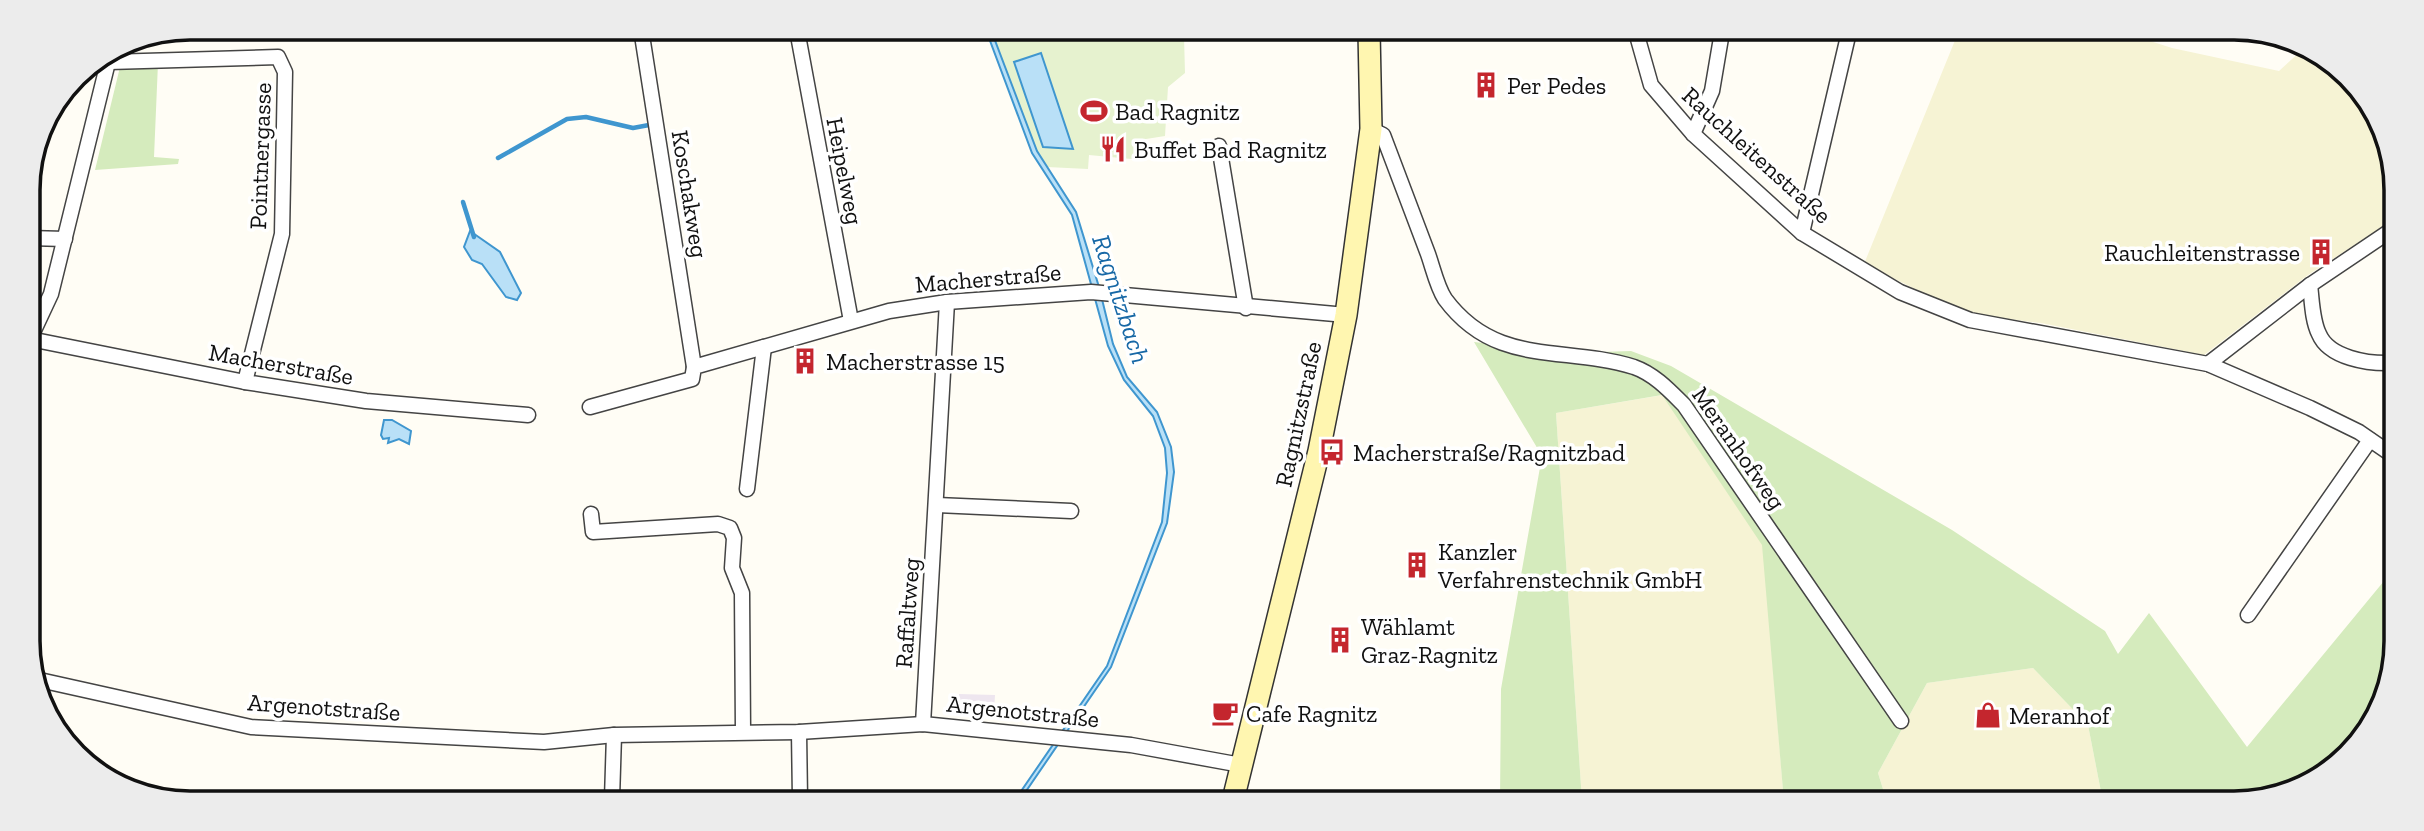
<svg xmlns="http://www.w3.org/2000/svg" width="2424" height="831" viewBox="0 0 2424 831" font-family="'Zilla Slab',serif">
<rect width="100%" height="100%" fill="#fffdf5"/>
<!-- industrial -->
<polygon fill="#eee6ef" points="959,694 995,695 994,711 959,709"/>
<!-- farmland -->
<g fill="#f6f3d4">
<polygon points="1958,33 2125,33 2172,48 2279,71 2302,50 2351,80 2367,107 2393,159 2393,220 2308,275 2204,355 2041,323 1985,316 1948,305 1864,264"/>
<polygon points="1663,395 1763,545 1784,802 1582,801 1556,413"/>
<polygon points="2033,668 2088,725 2103,802 1887,802 1878,773 1927,683"/>
</g>
<!-- green -->
<g fill="#d5ebbd">
<polygon points="158,63 154,157 179,159 178,164 95,170 120,67"/>
<polygon points="1474,342 1568,353 1631,351 1671,366 1952,530 2105,631 2118,654 2149,613 2247,747 2384,581 2391,584 2390,683 2333,769 2244,803 2103,802 2088,725 2033,668 1927,683 1878,773 1887,802 1784,802 1762,545 1662,395 1556,413 1582,801 1500,801 1501,689 1542,456"/>
</g>
<!-- pitch -->
<polygon fill="#e6f2cf" points="991,30 1093,30 1094,36 1184,36 1185,73 1168,87 1165,136 1146,139 1142,147 1145,149 1142,160 1089,155 1088,169 1047,167 1037,151"/>
<!-- water -->
<g fill="#b9e0f7" stroke="#3f96cf" stroke-width="2">
<polygon points="986,30 991,30 1037,151 1076,212 1099,287 1113,344 1127,377 1157,412 1171,447 1174,472 1167,523 1111,667 1020,800 1015,800 1107,666 1162,522 1167,473 1165,448 1153,416 1124,380 1108,346 1072,215 1032,153"/>
<polygon points="1041,53 1073,149 1043,147 1014,62"/>
<polygon points="470,231 500,252 521,293 517,300 506,297 482,264 472,260 464,247"/>
<polygon points="384,420 392,420 411,431 409,444 399,439 388,443 389,438 383,439 381,435"/>
</g>
<g fill="none" stroke-linecap="round" stroke-linejoin="round">
<!-- stream -->
<g stroke="#3f96cf" stroke-width="4.5">
<polyline points="498,158 567,119 586,117 633,128 649,125"/>
<polyline points="463,202 474,237"/>
</g>
<!-- street casing -->
<g stroke="#444" stroke-width="17">
<g id="street">
<polyline points="641,29 694,367"/>
<polyline points="797,30 851,321"/>
<polyline points="1636,32 1651,85 1693,134 1802,233 1900,292 1970,320 2208,364 2310,408 2359,432 2391,454"/>
<polyline points="109,62 278,57 285,72 282,234 245,382"/>
<path d="M1371,129L1383,135C1398,175 1413,214 1428,254C1433,268 1437,287 1445,299C1496,368 1564,345 1634,367C1654,374 1669,390 1684,405L1901,721"/>
<polyline points="1693,134 1712,91 1722,32"/>
<polyline points="1219,146 1246,308"/>
<polyline points="1802,233 1849,32"/>
<polyline points="29,238 65,239"/>
<path d="M2310,285C2312,300 2312,320 2319,334C2329,358 2368,364 2392,363"/>
<polyline points="30,339 245,382 366,401 528,415"/>
<polyline points="29,341 51,294 110,54"/>
<polyline points="2208,364 2310,285 2393,229"/>
<polyline points="590,407 692,379 694,367 889,311 947,302 1091,292 1346,315"/>
<polyline points="747,489 764,347"/>
<polyline points="937,505 1071,511"/>
<polyline points="591,514 593,532 718,524 730,528 734,538 732,568 742,593 743,732"/>
<polyline points="2248,615 2370,440"/>
<polyline points="35,679 251,727 544,742 614,735 799,732 923,724 1131,745 1241,765"/>
<polyline points="923,724 947,302"/>
<polyline points="799,732 800,799"/>
<polyline points="612,799 614,735"/>
</g>
</g>
<!-- secondary casing -->
<g stroke="#333" stroke-width="24">
<polyline id="secondary" points="1233,800 1319,451 1346,315 1371,129 1369,31"/>
</g>
<!-- street -->
<use href="#street" stroke="#fff" stroke-width="14"/>
<!-- secondary -->
<use href="#secondary" stroke="#fff6b0" stroke-width="21"/>
</g>
<!-- icons -->
<defs>
<g id="building-bare" transform="scale(2.1)"><path d="M-4-6H4V6H1V3H-1V6H-4ZM-2.5-4.3h1.7v1.8h-1.7ZM.8-4.3h1.7v1.8H.8ZM-2.5-1h1.7V.8h-1.7ZM.8-1h1.7V.8H.8Z" fill="#c4262e" stroke="#fff" stroke-width="2.5" paint-order="stroke"/></g>
<g id="stadium-bare" transform="scale(2.1)"><path d="M0-5a6.5 5 0 1 0 0 10a6.5 5 0 1 0 0-10ZM-3.5-1.8h7v3.6h-7Z" fill="#c4262e" stroke="#fff" stroke-width="2.5" paint-order="stroke"/></g>
<g id="restaurant-bare" transform="scale(2.1)"><path d="M-5-6h1v4h1v-4h1v4h1v-4h1v5L-1.5 .5V6h-2V.5L-5-1ZM5-6V6H3V1.5H1.5Q1.5-4 5-6Z" fill="#c4262e" stroke="#fff" stroke-width="2.5" paint-order="stroke"/></g>
<g id="bus-bare" transform="scale(2.1)"><path d="M-5-6H5V4H4V6H2V4H-2V6H-4V4H-5ZM-3.5-4V0h7V-4ZM-3.5 1.2v1.5H-2V1.2ZM2 1.2v1.5H3.5V1.2Z" fill="#c4262e" stroke="#fff" stroke-width="2.5" paint-order="stroke"/></g>
<g id="cafe-bare" transform="scale(2.1)"><path d="M-5.5-4.5H6V0H3Q3 3.5 0 3.5H-2.5Q-5.5 3.5-5.5 0ZM3-3.2v2h1.7v-2ZM-6 4.5H4V6H-6Z" fill="#c4262e" stroke="#fff" stroke-width="2.5" paint-order="stroke"/></g>
<g id="shop-bare" transform="scale(2.1)"><path d="M-5-2.5h2.3a2.7 3.5 0 0 1 5.4 0H5L5.5 6h-11ZM-1.5-2.5h3a1.5 2.3 0 0 0-3 0Z" fill="#c4262e" stroke="#fff" stroke-width="2.5" paint-order="stroke"/></g>
</defs>
<g fill-rule="evenodd">
<use href="#building-bare" x="1486" y="85"/>
<use href="#stadium-bare" x="1094" y="111"/>
<use href="#restaurant-bare" x="1113" y="149"/>
<use href="#building-bare" x="2321" y="252"/>
<use href="#building-bare" x="805" y="361"/>
<use href="#bus-bare" x="1332" y="452"/>
<use href="#building-bare" x="1417" y="565"/>
<use href="#building-bare" x="1340" y="640"/>
<use href="#cafe-bare" x="1225" y="713"/>
<use href="#shop-bare" x="1988" y="715"/>
</g>
<g text-anchor="middle" dominant-baseline="central" stroke-width="7" stroke-linejoin="round" paint-order="stroke">
<!-- poi labels -->
<g font-size="24" fill="#111" stroke="#fff" text-anchor="start">
<text x="1507" y="85">Per Pedes</text>
<text x="1115" y="111">Bad Ragnitz</text>
<text x="1134" y="149">Buffet Bad Ragnitz</text>
<text x="2300" y="252" text-anchor="end">Rauchleitenstrasse</text>
<text x="826" y="361">Macherstrasse 15</text>
<text x="1353" y="452">Macherstraße/Ragnitzbad</text>
<text x="1438" y="551">Kanzler<tspan x="1438" dy="28">Verfahrenstechnik GmbH</tspan></text>
<text x="1361" y="626">Wählamt<tspan x="1361" dy="28">Graz-Ragnitz</tspan></text>
<text x="1246" y="713">Cafe Ragnitz</text>
<text x="2009" y="715">Meranhof</text>
</g>
<!-- street labels -->
<g font-size="24" fill="#111" stroke="#fff">
<text transform="translate(1757 155) rotate(42)">Rauchleitenstraße</text>
<text transform="translate(260 156) rotate(-88)">Pointnergasse</text>
<text transform="translate(845 171) rotate(79)">Heipelweg</text>
<text transform="translate(690 194) rotate(81)">Koschakweg</text>
<text transform="translate(988 278) rotate(-5)">Macherstraße</text>
<text transform="translate(281 364) rotate(10)">Macherstraße</text>
<text transform="translate(1298 414) rotate(-78)">Ragnitzstraße</text>
<text transform="translate(1739 448) rotate(55)">Meranhofweg</text>
<text transform="translate(907 613) rotate(-86)">Raffaltweg</text>
<text transform="translate(324 707) rotate(4)">Argenotstraße</text>
<text transform="translate(1023 711) rotate(6)">Argenotstraße</text>
</g>
<!-- water labels -->
<g font-size="26" font-style="italic" fill="#1768a6" stroke="#fff">
<text transform="translate(1121 299) rotate(72)">Ragnitzbach</text>
</g>
</g>
<!-- crop -->
<path d="M0 0H2424V831H0ZM190 40H2234A150 150 0 0 1 2384 190V641A150 150 0 0 1 2234 791H190A150 150 0 0 1 40 641V190A150 150 0 0 1 190 40Z" fill="#ececec" fill-rule="evenodd"/>
<path fill="none" stroke="#111" stroke-width="3.5" d="M190 40H2234A150 150 0 0 1 2384 190V641A150 150 0 0 1 2234 791H190A150 150 0 0 1 40 641V190A150 150 0 0 1 190 40Z"/>
</svg>
